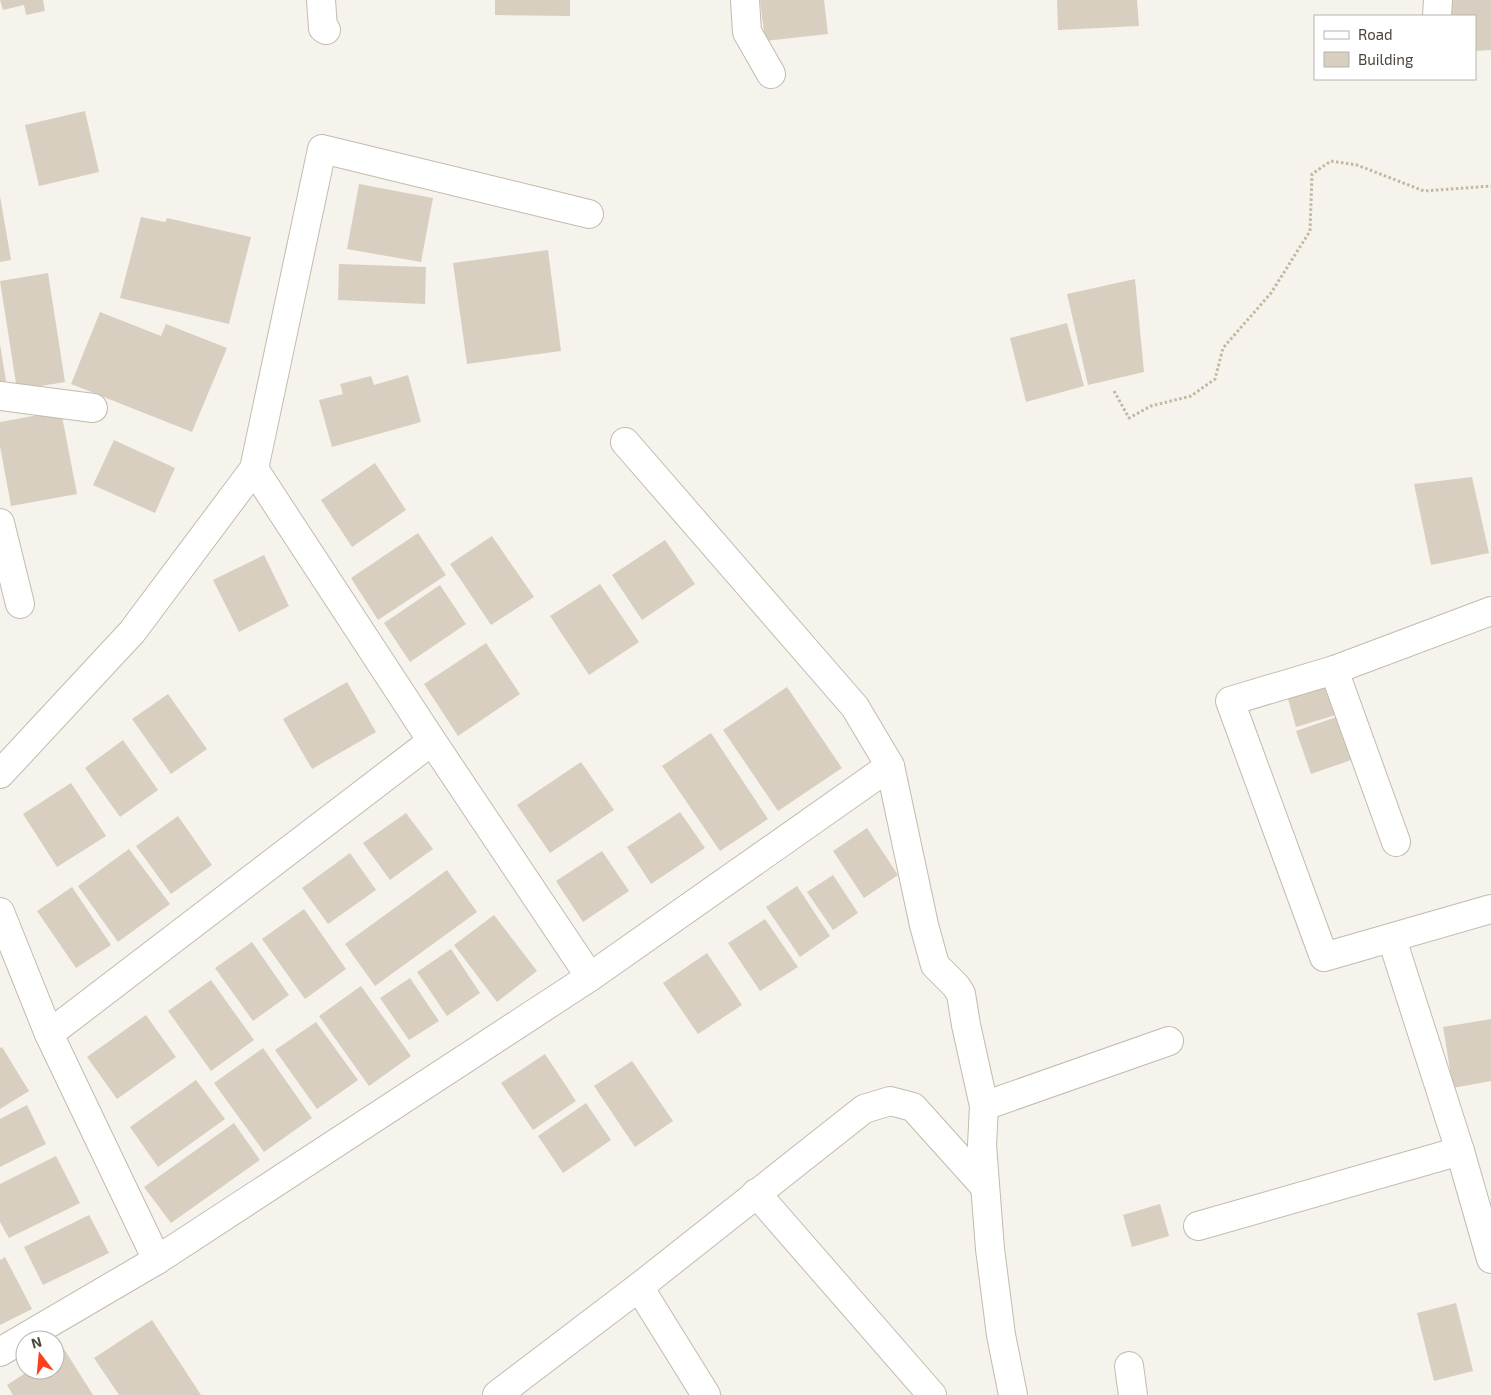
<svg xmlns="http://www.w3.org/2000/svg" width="1491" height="1395" viewBox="0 0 1491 1395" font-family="'Exo 2',sans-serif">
<rect width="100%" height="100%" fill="#f6f3ec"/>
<!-- building -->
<g fill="#d8cfc1">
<polygon points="0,0 43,0 45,11 26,15 24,5 3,10"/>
<polygon points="495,0 570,0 570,16 495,15"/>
<polygon points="760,0 824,0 828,34 765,41"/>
<polygon points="1057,0 1137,0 1139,26 1058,30"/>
<polygon points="1451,0 1491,0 1491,50 1475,51 1475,16 1452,16"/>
<polygon points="85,111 99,172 39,186 25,125"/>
<polygon points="359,184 433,198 421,262 347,249"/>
<polygon points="0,196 11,260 0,262"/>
<polygon points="141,217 165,222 167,218 251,237 229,324 120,298"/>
<polygon points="548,250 561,351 467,364 453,263"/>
<polygon points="339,264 426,267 425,304 338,300"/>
<polygon points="48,273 65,382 17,390 0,281"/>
<polygon points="1135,279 1144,372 1088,385 1067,294"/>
<polygon points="100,312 161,336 166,324 227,348 192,432 71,384"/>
<polygon points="1067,323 1084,386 1026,402 1010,338"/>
<polygon points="0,344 6,381 0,382"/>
<polygon points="408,375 421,422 332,447 319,400 343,394 340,384 371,376 374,385"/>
<polygon points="61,411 77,494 11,506 0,446 0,422"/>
<polygon points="114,440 175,468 155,513 93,485"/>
<polygon points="375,463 406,510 352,547 321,500"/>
<polygon points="1472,477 1489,553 1431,565 1414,484"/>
<polygon points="418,533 446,575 378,620 351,578"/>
<polygon points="492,536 534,597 491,625 450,564"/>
<polygon points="665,540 695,584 642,620 612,575"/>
<polygon points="264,555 289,606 239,632 213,580"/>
<polygon points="600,584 639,642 589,675 550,616"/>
<polygon points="440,585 466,624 410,662 384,623"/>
<polygon points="486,643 520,694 458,736 424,684"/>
<polygon points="1330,680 1339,714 1296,727 1286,692"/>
<polygon points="347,682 376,732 312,769 283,719"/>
<polygon points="787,687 842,768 778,811 723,730"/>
<polygon points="168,694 207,749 171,774 132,719"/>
<polygon points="1342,715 1357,758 1311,774 1296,731"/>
<polygon points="711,733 768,819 720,851 662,766"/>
<polygon points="123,740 158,790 120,817 85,768"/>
<polygon points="581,762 614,810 550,853 517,805"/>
<polygon points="71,783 106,836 57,867 23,814"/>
<polygon points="680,812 705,848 651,884 627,847"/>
<polygon points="406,813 433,849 390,880 363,843"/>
<polygon points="178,816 212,865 171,894 136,846"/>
<polygon points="867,828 898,875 864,898 833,851"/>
<polygon points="129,849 170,904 118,942 78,886"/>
<polygon points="602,851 629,891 583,922 556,881"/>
<polygon points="350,853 376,890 328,924 302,888"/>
<polygon points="447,870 477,912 375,986 345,944"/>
<polygon points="833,875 858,913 833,930 807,892"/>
<polygon points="797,886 830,936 800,957 766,907"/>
<polygon points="72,887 111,945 76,968 37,911"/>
<polygon points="304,909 346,969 305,999 262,939"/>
<polygon points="494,915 537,971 497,1002 454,945"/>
<polygon points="765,919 798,967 760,991 728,943"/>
<polygon points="252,942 289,995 253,1021 215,968"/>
<polygon points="451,949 480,993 447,1016 417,972"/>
<polygon points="707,953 742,1005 698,1034 663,983"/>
<polygon points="410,978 439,1021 409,1040 380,998"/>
<polygon points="211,980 254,1040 211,1071 168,1011"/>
<polygon points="361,986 411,1056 369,1086 319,1016"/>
<polygon points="146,1015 176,1057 117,1099 87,1057"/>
<polygon points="1491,1019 1491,1081 1453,1088 1443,1027"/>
<polygon points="316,1022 358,1080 317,1109 275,1050"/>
<polygon points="2,1047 29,1091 0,1109 0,1048"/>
<polygon points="263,1048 312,1118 264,1152 214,1083"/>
<polygon points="545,1054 576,1101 533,1130 501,1083"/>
<polygon points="632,1061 673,1121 635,1147 594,1086"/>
<polygon points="196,1080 225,1119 158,1167 130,1127"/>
<polygon points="586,1103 611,1140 563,1173 538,1136"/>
<polygon points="27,1105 46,1144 0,1167 0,1119"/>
<polygon points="234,1123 260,1160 171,1223 144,1187"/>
<polygon points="56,1156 80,1203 9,1238 0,1222 0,1184"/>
<polygon points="1160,1204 1169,1236 1132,1247 1123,1215"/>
<polygon points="89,1215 109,1253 43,1285 24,1247"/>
<polygon points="5,1257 32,1309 0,1325 0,1260"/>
<polygon points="1456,1303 1473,1371 1434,1381 1417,1313"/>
<polygon points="152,1320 201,1395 119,1395 94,1358"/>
<polygon points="64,1349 93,1395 13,1395 7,1385 30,1370 55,1370 55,1354"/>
</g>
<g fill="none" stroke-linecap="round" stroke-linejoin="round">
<!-- minor casing -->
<g stroke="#c2bbae" stroke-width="30">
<g id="minor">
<polyline points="321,0 323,28 326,30"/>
<polyline points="745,0 747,32 771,74"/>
<polyline points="1437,16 1438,0"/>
<polyline points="0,396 93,408"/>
<polyline points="625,442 855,707 890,766 924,925 935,965 956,986 961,994 966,1025 984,1106 982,1145 990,1249 1001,1335 1013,1395"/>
<polyline points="254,469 432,741 590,977"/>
<polyline points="0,523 20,604"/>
<polyline points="1491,611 1334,670 1230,701 1324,957 1491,909"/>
<polyline points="1334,670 1396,842"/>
<polyline points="0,774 132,632 254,469 322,149 589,214"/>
<polyline points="0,912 49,1034 157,1260"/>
<polyline points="1392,939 1460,1151 1491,1259"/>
<polyline points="49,1034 432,741"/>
<polyline points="984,1106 1169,1041"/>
<polyline points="756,1193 932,1395"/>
<polyline points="1198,1226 1460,1151"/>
<polyline points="639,1287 706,1395"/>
<polyline points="0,1352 157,1260 590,977 890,766"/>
<polyline points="1129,1366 1133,1395"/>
<polyline points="497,1395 639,1287 864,1109 890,1101 913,1107 985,1187"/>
</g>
</g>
<!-- path -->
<polyline stroke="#c4b79f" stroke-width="3" stroke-dasharray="2.5 2.5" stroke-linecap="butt" points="1114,391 1129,418 1151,406 1191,396 1215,379 1223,348 1271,293 1310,231 1312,174 1331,161 1357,165 1424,191 1491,186"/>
<!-- minor -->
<use href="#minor" stroke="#fff" stroke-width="28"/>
</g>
<!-- legend -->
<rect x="1314" y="15" width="162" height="65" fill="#ffffff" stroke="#b7b4b0"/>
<rect x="1324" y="31" width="25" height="8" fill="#ffffff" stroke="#b7b4b0"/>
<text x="1358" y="40" font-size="15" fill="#4b4439">Road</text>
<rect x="1324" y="52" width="25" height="15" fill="#d8cfc1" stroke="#b7b4b0"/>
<text x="1358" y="65" font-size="15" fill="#4b4439">Building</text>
<!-- north arrow -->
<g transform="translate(40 1355) rotate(344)"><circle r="24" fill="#ffffff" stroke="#b7b4b0"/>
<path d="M0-4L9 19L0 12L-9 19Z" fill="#fc3f1d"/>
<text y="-8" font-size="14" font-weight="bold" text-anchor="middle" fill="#4b4439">N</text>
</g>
</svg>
